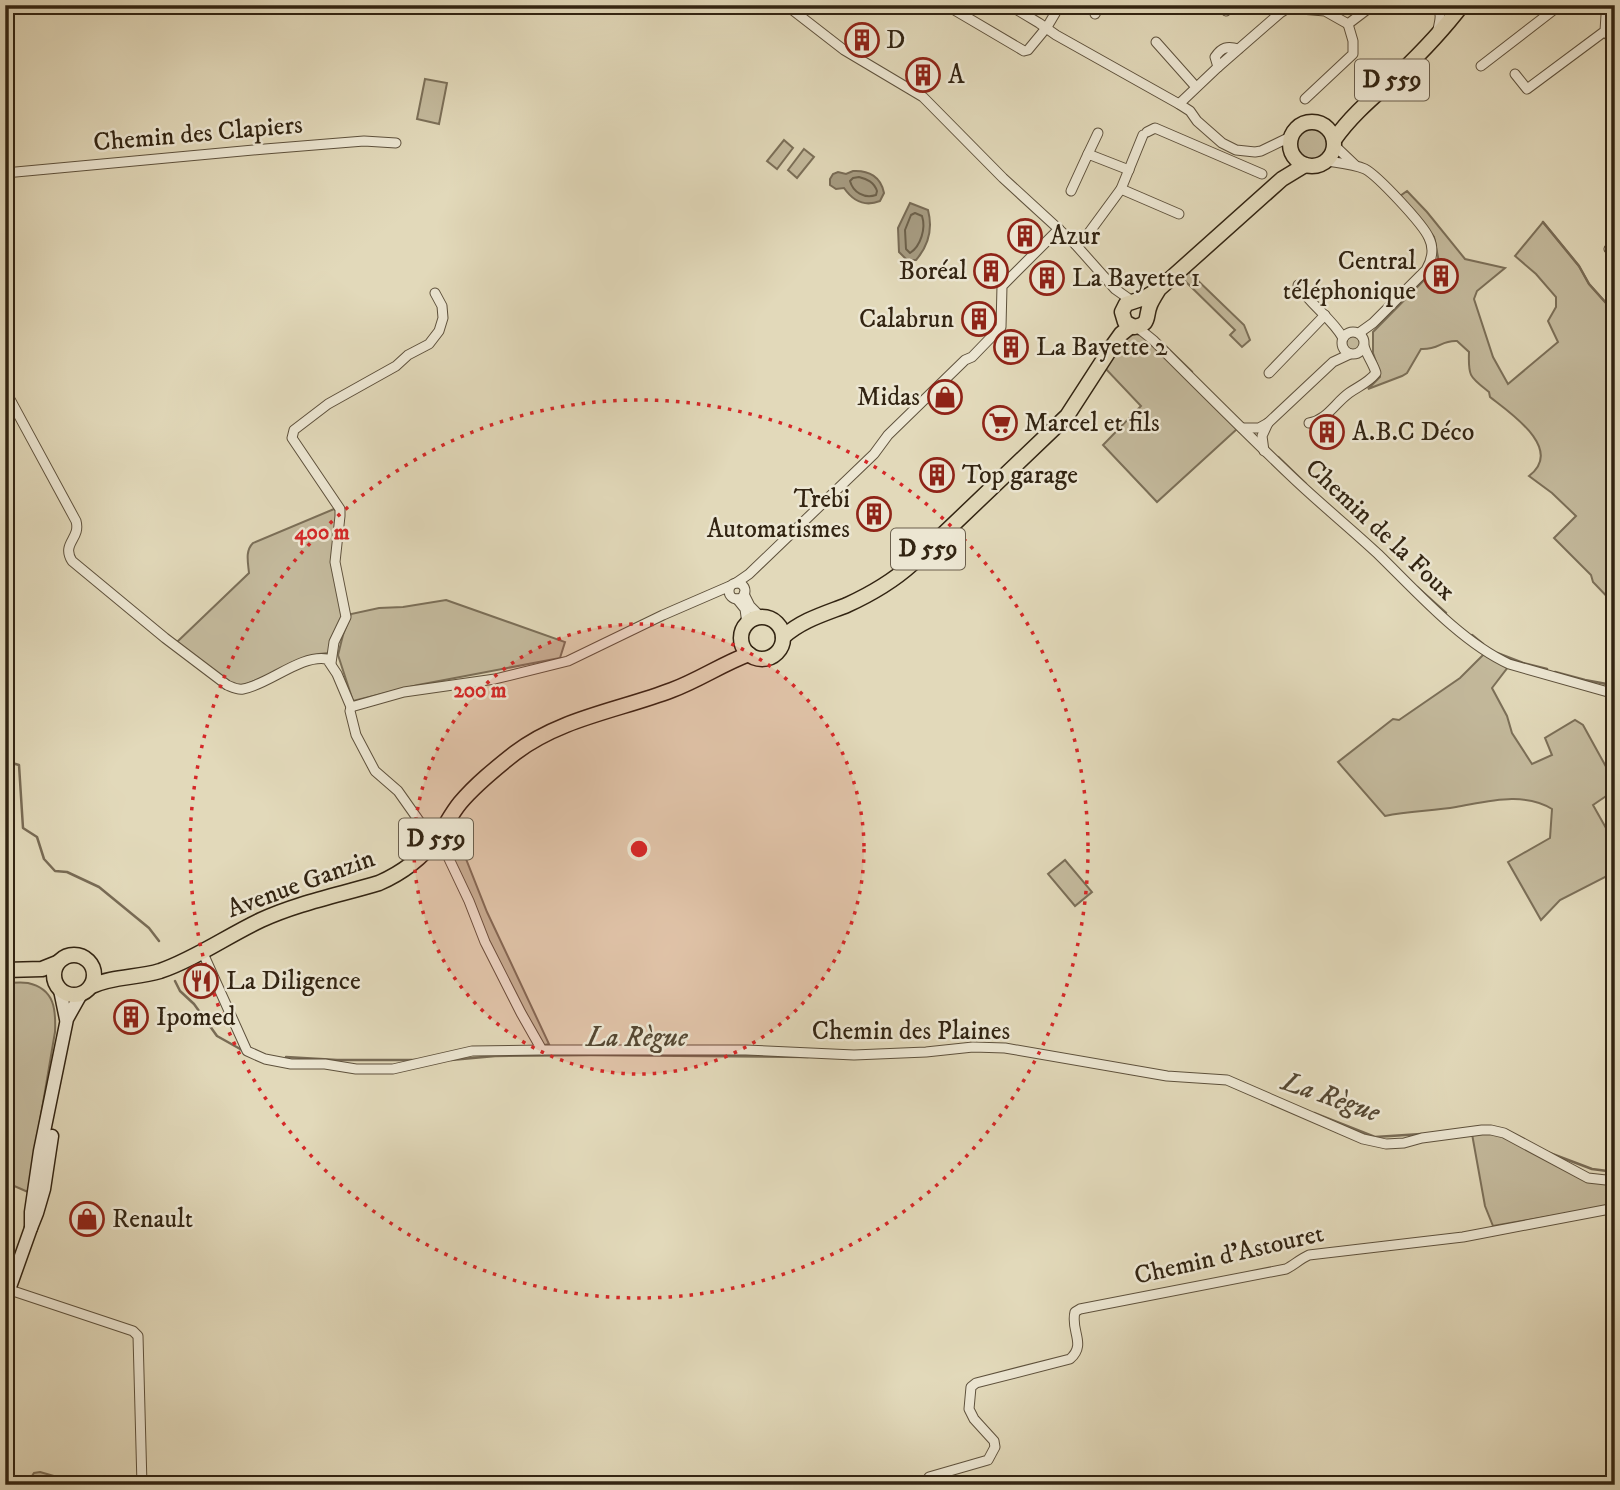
<svg xmlns="http://www.w3.org/2000/svg" width="1620" height="1490" viewBox="0 0 1620 1490" font-family="'IM FELL DW Pica',serif">
<rect width="100%" height="100%" fill="#e2d9ba"/>
<filter id="stains"><feTurbulence type="fractalNoise" baseFrequency=".00286" numOctaves="4"/><feColorMatrix values="0 0 0 0 .2 0 0 0 0 .09 0 0 0 0 .02 0 0 0 .5 -.17"/></filter>
<radialGradient id="worn" r=".72"><stop offset=".6" stop-color="#630" stop-opacity="0"/><stop offset="1" stop-color="#630" stop-opacity=".3"/></radialGradient>
<!-- green -->
<g fill="#c4ba9d" stroke="#7b6f58" stroke-width="2">
<polygon points="425,79 447,83 439,124 417,119"/>
<circle cx="1312" cy="145" r="16"/>
<polygon points="784,140 793,148 777,169 767,161"/>
<polygon points="804,149 814,157 797,178 788,170"/>
<path d="M1407,191L1427,212L1465,259L1505,268L1477,291L1474,299L1493,357L1508,384L1558,342L1548,321L1556,307V297L1536,274L1515,256L1543,222L1579,266L1589,284L1615,313V605L1593,582L1591,575L1554,538L1576,516L1552,493L1529,476C1565,449 1509,412 1490,397L1489,392C1470,377 1468,377 1469,352L1457,341C1441,340 1439,350 1421,349L1407,373L1402,376L1368,389L1380,377L1379,371L1373,353V332L1429,275H1432L1442,285L1450,277L1440,267L1434,237L1400,196Z"/>
<polygon points="1189,272 1244,325 1250,340 1242,347 1230,335 1235,330 1182,278"/>
<polygon points="1136,334 1143,336 1237,429 1157,502 1103,445 1141,406 1103,366 1124,336"/>
<circle cx="1354" cy="343" r="8"/>
<path d="M334,509L343,516V527L337,564L346,605L329,653L319,654L242,686L224,682L177,642L249,573C248,562 245,551 253,543Z"/>
<polygon points="446,600 565,642 560,658 418,685 353,701 338,655 343,635 351,614 379,608 403,607"/>
<path d="M1484,654L1508,667L1492,688L1507,716L1512,733L1532,764L1552,755L1545,738L1575,720L1583,725L1615,783V790L1593,805L1615,844V872L1560,900L1541,920L1508,862L1550,838L1552,809C1524,791 1486,802 1456,807C1433,811 1409,811 1385,816L1338,762L1393,719L1399,720L1460,678Z"/>
<polygon points="453,826 487,912 549,1044 537,1047 463,890 437,844"/>
<polygon points="1065,860 1092,892 1075,906 1048,874"/>
<path d="M5,983C12,983 21,982 28,983C55,989 56,1010 55,1032L28,1192L5,1182Z"/>
<polygon points="1472,1134 1493,1134 1500,1135 1589,1180 1615,1183 1615,1205 1493,1226 1485,1206"/>
<polygon points="40,1472 85,1485 26,1485 34,1473"/>
</g>
<!-- water -->
<g fill="#a69b81" stroke="#786b55" stroke-width="2">
<path d="M853,171C869,170 881,177 884,193L880,201C865,207 853,201 844,188L836,189L830,185V179L833,174L838,172L846,174Z"/>
<path d="M910,203L928,210C933,229 929,245 916,260H907L899,252L898,228Z"/>
</g>
<g fill="none" stroke-linecap="round" stroke-linejoin="round">
<!-- shore -->
<g stroke="#6c604a" stroke-width="2">
<path d="M859,177C867,179 874,182 877,191L876,195C864,199 853,192 850,181L853,178Z"/>
<path d="M915,213L922,216C926,228 921,246 910,253L906,249L905,230L911,215Z"/>
</g>
<!-- stream -->
<g stroke="#786b55" stroke-width="2.5">
<polyline points="1543,222 1579,266 1589,284 1615,313"/>
<polyline points="1165,346 1192,372"/>
<polyline points="1278,457 1306,484"/>
<polyline points="1417,587 1446,613"/>
<polyline points="1472,635 1483,644"/>
<polyline points="1497,653 1523,663 1547,669"/>
<polyline points="1555,672 1585,680 1612,685"/>
<polyline points="5,761 19,765 23,828 37,837 44,859 55,871 67,872 99,887 149,928 159,941"/>
<polyline points="175,981 180,991 194,1004 217,1036 242,1050"/>
<polyline points="286,1057 337,1060 416,1060"/>
<polyline points="451,1060 495,1056 591,1055 808,1057"/>
<polyline points="1314,1113 1375,1137 1421,1134"/>
<polyline points="1547,1152 1592,1169 1615,1172"/>
</g>
<!-- minor casing -->
<g stroke="#5e513c" stroke-width="11">
<g id="minor">
<polyline points="786,5 844,50 923,97 1003,178 1075,244 1115,289 1132,301"/>
<polyline points="946,5 1024,51 1028,50 1047,27 1060,5"/>
<polyline points="1009,5 1039,23 1056,35 1179,104 1190,111 1197,121 1222,143 1236,150 1255,152 1261,151 1292,136"/>
<polyline points="1221,5 1226,11"/>
<path d="M1437,5C1442,13 1440,21 1438,29"/>
<polyline points="1095,14 1100,5"/>
<polyline points="1605,31 1615,43"/>
<polyline points="1156,42 1196,87"/>
<path d="M1239,49C1227,46 1222,47 1215,57L1218,67L1280,13L1288,8L1325,11L1348,24L1373,5"/>
<polyline points="1481,66 1560,5"/>
<polyline points="1515,74 1527,89 1605,31 1606,15 1610,5"/>
<polyline points="1305,99 1353,54 1353,41 1348,24"/>
<polyline points="1179,104 1218,67"/>
<polyline points="1147,132 1155,128 1262,174"/>
<polyline points="1334,145 1355,165"/>
<polyline points="1088,154 1098,133"/>
<path d="M1327,161C1339,163 1353,164 1365,169C1378,176 1423,224 1429,238C1434,248 1432,260 1426,270L1373,323L1359,333"/>
<polyline points="5,173 265,149 364,141 396,143"/>
<polyline points="1121,189 1179,214"/>
<polyline points="1071,191 1088,154 1129,170"/>
<polyline points="1075,244 1088,234 1121,189 1143,135"/>
<polyline points="1609,249 1615,245"/>
<path d="M1298,285C1310,305 1332,318 1343,338"/>
<path d="M1137,327L1153,340C1198,385 1244,431 1290,475C1318,502 1349,527 1378,554C1416,591 1461,642 1509,664L1615,694"/>
<circle cx="1353" cy="343" r="11"/>
<polyline points="1269,373 1325,315"/>
<path d="M5,390L76,521C81,539 61,543 72,561L165,638L227,685C232,687 237,690 243,689C268,685 301,654 327,659L337,674L351,707L350,711L356,735L375,771L398,791L422,825"/>
<path d="M1309,423C1327,420 1335,403 1349,393C1359,386 1368,383 1376,373C1373,363 1367,356 1364,346"/>
<polyline points="1242,428 1259,428 1268,423 1333,362 1350,354"/>
<polyline points="1264,451 1262,436 1268,423"/>
<circle cx="737" cy="591" r="8"/>
<polyline points="736,583 749,574 874,454 888,435 965,360 972,357 1001,327 1002,286 1059,229"/>
<polyline points="744,594 750,606 761,617"/>
<polyline points="737,599 745,609 747,624"/>
<polyline points="331,663 334,642 346,617 335,562 340,516 340,509 292,438 294,430 328,404 396,366 408,355 429,344 439,331 443,318 442,306 435,293"/>
<polyline points="351,707 404,692 495,679 568,661 663,615 730,586"/>
<polyline points="437,838 441,842 469,901 485,942 521,1013 542,1050 746,1050 854,1055 926,1052 973,1047 1005,1048 1167,1076 1227,1080 1363,1139 1386,1144 1404,1143 1422,1138 1482,1130 1491,1130 1504,1133 1588,1178 1615,1181"/>
<polyline points="202,951 247,1051 265,1059 291,1064 325,1064 356,1069 393,1069 472,1051 542,1050"/>
<polyline points="10,1290 133,1331 138,1336 142,1485"/>
<path d="M926,1485L929,1477L988,1460L995,1447L994,1441L974,1419L969,1409L971,1387L976,1383L1070,1359C1087,1344 1070,1331 1075,1312L1080,1309L1286,1269C1294,1265 1300,1259 1309,1255L1463,1237L1615,1208"/>
</g>
</g>
<!-- secondary casing -->
<g stroke="#322412" stroke-width="15">
<g id="secondary">
<polyline points="60,990 66,1019"/>
<polyline points="31,1228 31,1212 40,1151 67,1019 81,994"/>
<polyline points="5,1301 31,1228 37,1213 44,1189 52,1136"/>
</g>
</g>
<!-- primary casing -->
<g stroke="#322412" stroke-width="17">
<g id="primary">
<circle cx="1312" cy="144" r="22"/>
<path d="M1334,140C1352,114 1376,95 1399,74C1422,52 1443,30 1462,5"/>
<path d="M1159,289C1156,294 1152,300 1150,305C1145,317 1151,324 1134,327L1125,322L1122,312L1126,304L1144,298L1159,289L1282,179L1305,165"/>
<circle cx="762" cy="638" r="21"/>
<path d="M783,637C802,620 824,614 847,605C871,594 892,582 912,564L1067,416L1111,348L1121,334L1131,326"/>
<circle cx="74" cy="975" r="20"/>
<polyline points="5,970 42,969 57,963"/>
<path d="M92,986C113,976 138,978 160,971C195,959 227,936 261,920C298,903 339,895 379,883C402,873 421,859 437,838C445,827 451,814 460,803C476,784 496,768 515,753C561,718 620,710 672,690C699,680 722,664 749,654"/>
</g>
</g>
<!-- minor -->
<use href="#minor" stroke="#ece6d2" stroke-width="9"/>
<!-- secondary -->
<use href="#secondary" stroke="#ece6d2" stroke-width="12"/>
<!-- primary -->
<use href="#primary" stroke="#e2d9ba" stroke-width="14"/>
</g>
<!-- distance rings -->
<circle cx="639" cy="849" r="225" fill="#d62828" fill-opacity=".12"/>
<g fill="none" stroke="#d62828" stroke-width="3.5" stroke-dasharray="3.5 7">
<circle cx="639" cy="849" r="225"/>
<circle cx="639" cy="849" r="449"/>
</g>
<!-- icons -->
<defs>
<g id="building-ring" transform="scale(1.75)"><circle r="9.5" fill="#ece6d2" stroke="#8f2418" stroke-width="1.5"/><path d="M-4-6H4V6H1V3H-1V6H-4ZM-2.5-4.3h1.7v1.8h-1.7ZM.8-4.3h1.7v1.8H.8ZM-2.5-1h1.7V.8h-1.7ZM.8-1h1.7V.8H.8Z" fill="#8f2418"/></g>
<g id="shop-ring" transform="scale(1.75)"><circle r="9.5" fill="#ece6d2" stroke="#8f2418" stroke-width="1.5"/><path d="M-5-2.5h2.3a2.7 3.5 0 0 1 5.4 0H5L5.5 6h-11ZM-1.5-2.5h3a1.5 2.3 0 0 0-3 0Z" fill="#8f2418"/></g>
<g id="supermarket-ring" transform="scale(1.75)"><circle r="9.5" fill="#ece6d2" stroke="#8f2418" stroke-width="1.5"/><path d="M-6-5.5h2.5l.6 2H6L4.5 2H-2.5L-4.4-4H-6ZM-1.5 3.2a1.3 1.3 0 1 0 .1 0ZM3 3.2a1.3 1.3 0 1 0 .1 0Z" fill="#8f2418"/></g>
<g id="restaurant-ring" transform="scale(1.75)"><circle r="9.5" fill="#ece6d2" stroke="#8f2418" stroke-width="1.5"/><path d="M-5-6h1v4h1v-4h1v4h1v-4h1v5L-1.5 .5V6h-2V.5L-5-1ZM5-6V6H3V1.5H1.5Q1.5-4 5-6Z" fill="#8f2418"/></g>
</defs>
<g fill-rule="evenodd">
<use href="#building-ring" x="862" y="40"/>
<use href="#building-ring" x="923" y="75"/>
<use href="#building-ring" x="1025" y="236"/>
<use href="#building-ring" x="991" y="271"/>
<use href="#building-ring" x="1441" y="276"/>
<use href="#building-ring" x="1047" y="278"/>
<use href="#building-ring" x="979" y="319"/>
<use href="#building-ring" x="1011" y="347"/>
<use href="#shop-ring" x="945" y="397"/>
<use href="#supermarket-ring" x="1000" y="423"/>
<use href="#building-ring" x="1327" y="432"/>
<use href="#building-ring" x="937" y="475"/>
<use href="#building-ring" x="874" y="514"/>
<use href="#restaurant-ring" x="201" y="981"/>
<use href="#building-ring" x="131" y="1017"/>
<use href="#shop-ring" x="87" y="1219"/>
</g>
<g text-anchor="middle" dominant-baseline="central" stroke-width="5" stroke-linejoin="round" paint-order="stroke">
<!-- shield labels -->
<g fill="#ece6d2" stroke="#6a5e4c" stroke-width="2">
<rect x="1355" y="59.5" width="74" height="41" rx="5"/>
<rect x="891" y="528.5" width="74" height="41" rx="5"/>
<rect x="399" y="818.5" width="74" height="41" rx="5"/>
</g>
<g font-size="24" font-weight="bold" fill="#322412">
<text x="1392" y="80">D 559</text>
<text x="928" y="549">D 559</text>
<text x="436" y="839">D 559</text>
</g>
<!-- poi labels -->
<g font-size="26" fill="#322412" stroke="#ece6d2" text-anchor="start">
<text x="886" y="40">D</text>
<text x="948" y="75">A</text>
<text x="1050" y="236">Azur</text>
<text x="1416" y="261" text-anchor="end">Central<tspan x="1416" dy="30">téléphonique</tspan></text>
<text x="967" y="271" text-anchor="end">Boréal</text>
<text x="1072" y="278">La Bayette 1</text>
<text x="954" y="319" text-anchor="end">Calabrun</text>
<text x="1036" y="347">La Bayette 2</text>
<text x="920" y="397" text-anchor="end">Midas</text>
<text x="1024" y="423">Marcel et fils</text>
<text x="1352" y="432">A.B.C Déco</text>
<text x="962" y="475">Top garage</text>
<text x="850" y="499" text-anchor="end">Trebi<tspan x="850" dy="30">Automatismes</tspan></text>
<text x="226" y="981">La Diligence</text>
<text x="156" y="1017">Ipomed</text>
<text x="112" y="1219">Renault</text>
</g>
<!-- street labels -->
<g font-size="26" fill="#322412" stroke="#ece6d2">
<text transform="translate(198 134) rotate(-5)">Chemin des Clapiers</text>
<text transform="translate(1380 530) rotate(43)">Chemin de la Foux</text>
<text transform="translate(301 884) rotate(-20)">Avenue Ganzin</text>
<text x="911" y="1031">Chemin des Plaines</text>
<text transform="translate(1229 1255) rotate(-13)">Chemin d'Astouret</text>
</g>
<!-- water labels -->
<g font-size="28" font-style="italic" fill="#554833" stroke="#ece6d2">
<text x="637" y="1037">La Règue</text>
<text transform="translate(1331 1097) rotate(19)">La Règue</text>
</g>
</g>
<circle cx="639" cy="849" r="10" fill="#d62828" stroke="#ece6d2" stroke-width="3.5"/>
<g font-size="21" text-anchor="middle" font-weight="bold" fill="#d62828" stroke="#ece6d2" stroke-width="5" stroke-linejoin="round" paint-order="stroke">
<text x="322" y="539">400 m</text>
<text x="480" y="697">200 m</text>
</g>
<!-- margin -->
<rect width="1620" height="1490" fill="none" stroke="#e2d9ba" stroke-width="28"/>
<rect x="7" y="7" width="1606" height="1476" fill="none" stroke="#322412" stroke-width="3.5"/>
<rect x="14" y="14" width="1592" height="1462" fill="none" stroke="#322412" stroke-width="2"/>
<rect width="100%" height="100%" filter="url(#stains)"/>
<rect width="100%" height="100%" fill="url(#worn)"/>
</svg>
